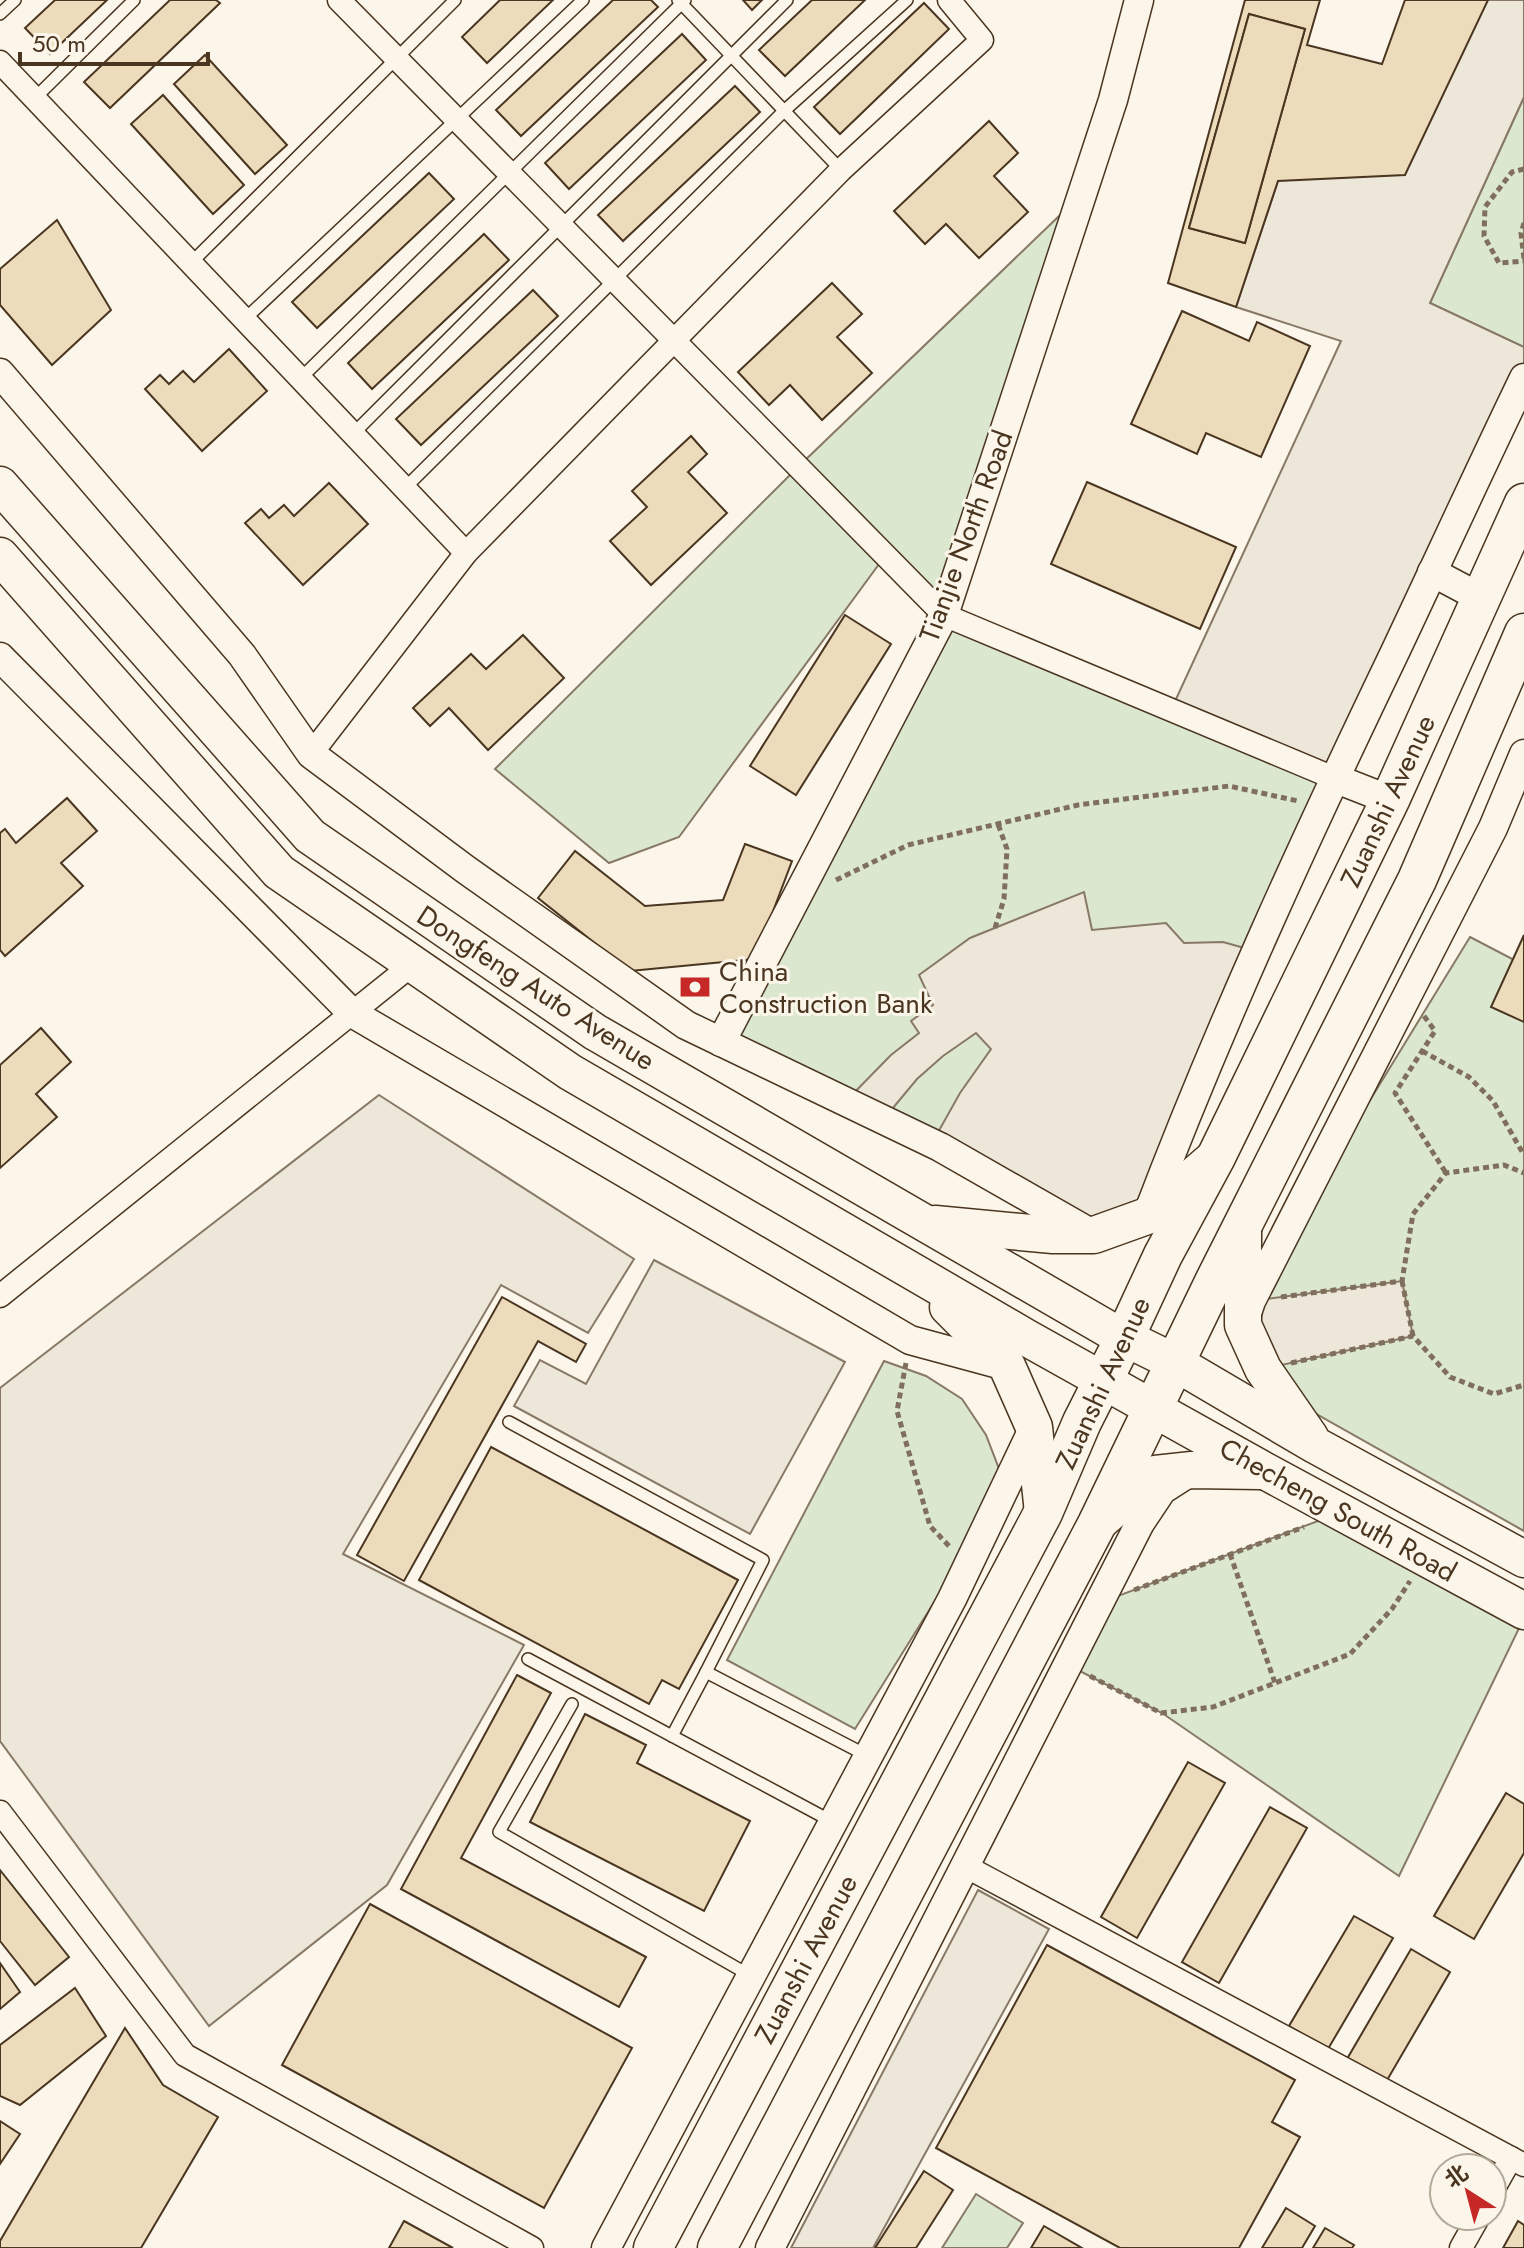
<svg xmlns="http://www.w3.org/2000/svg" width="1524" height="2248" viewBox="0 0 1524 2248" font-family="Jost,'Noto Sans SC',sans-serif">
<rect width="100%" height="100%" fill="#fbf6e9"/>
<!-- green -->
<g fill="#dce7d0" stroke="#887966" stroke-width="2">
<polygon points="1524,97 1524,347 1430,303"/>
<polygon points="1083,193 944,615 1334,778 1094,1235 721,1042 944,615 885,556 679,837 609,863 495,769 798,467"/>
<polygon points="1470,937 1522,964 1524,967 1524,1531 1281,1394 1251,1301 1269,1265"/>
<polygon points="884,1361 926,1376 962,1399 986,1435 1006,1487 855,1729 727,1660"/>
<polygon points="1342,1512 1524,1618 1399,1876 1162,1713 1068,1665 1099,1603"/>
<polygon points="976,2194 1023,2223 1007,2248 942,2248"/>
</g>
<!-- parking -->
<g fill="#ede7d9" stroke="#887966" stroke-width="2">
<polygon points="1488,0 1524,0 1524,97 1430,303 1524,347 1524,378 1334,778 1171,710 1341,341 1236,307 1278,181"/>
<polygon points="1084,892 1092,930 1166,923 1184,943 1223,942 1255,951 1147,1216 1094,1235 932,1143 960,1093 991,1049 976,1033 943,1056 917,1079 883,1120 845,1102 891,1055 919,1033 911,1021 933,1005 919,975 970,938"/>
<polygon points="379,1095 634,1259 588,1333 501,1285 343,1554 524,1645 387,1885 209,2026 0,1741 0,1388"/>
<polygon points="654,1260 845,1362 750,1534 514,1406 540,1360 586,1384"/>
<polygon points="1402,1281 1413,1336 1263,1369 1251,1301"/>
<polygon points="978,1890 1049,1929 873,2248 791,2248"/>
</g>
<!-- building -->
<g fill="#ecdcbc" stroke="#4a3520" stroke-width="2" fill-rule="evenodd">
<polygon points="55,0 107,0 50,54 25,28"/>
<polygon points="170,0 216,0 220,3 110,108 84,82"/>
<polygon points="500,0 553,0 487,63 462,37"/>
<polygon points="613,0 651,0 658,7 521,136 496,110"/>
<polygon points="743,0 762,0 752,10"/>
<polygon points="812,0 865,0 785,76 759,50"/>
<path d="M1245,0H1320L1307,45L1382,64L1405,0H1488L1405,175L1278,181L1236,307L1168,283ZM1249,14L1305,29L1245,243L1189,228Z"/>
<polygon points="924,3 949,29 840,134 814,107"/>
<polygon points="1249,14 1305,29 1245,243 1189,228"/>
<polygon points="682,34 706,60 569,189 545,163"/>
<polygon points="205,55 287,145 255,174 174,84"/>
<polygon points="735,86 760,112 623,241 598,215"/>
<polygon points="163,95 244,185 213,214 131,124"/>
<polygon points="989,121 1018,153 994,176 1028,212 979,258 946,224 925,244 894,211"/>
<polygon points="429,173 454,199 317,328 292,302"/>
<polygon points="57,220 111,310 52,365 0,305 0,269"/>
<polygon points="484,234 509,260 372,389 348,363"/>
<polygon points="832,283 862,314 837,337 872,373 822,420 790,385 769,405 738,372"/>
<polygon points="533,290 558,316 421,445 396,419"/>
<polygon points="1182,311 1249,341 1257,322 1310,346 1261,457 1206,433 1197,454 1131,424"/>
<polygon points="229,349 267,391 202,451 145,389 160,375 169,384 183,371 194,382"/>
<polygon points="691,436 707,454 688,472 727,513 651,585 610,541 647,507 632,491"/>
<polygon points="1087,482 1236,547 1200,629 1051,564"/>
<polygon points="329,483 368,524 303,585 245,523 261,509 269,518 284,505 294,516"/>
<polygon points="845,615 891,644 796,795 750,766"/>
<polygon points="523,635 564,678 488,750 449,708 430,726 413,708 471,654 486,669"/>
<polygon points="67,798 97,831 61,863 83,886 5,956 0,950 0,833 5,829 16,843"/>
<polygon points="745,844 792,861 755,959 630,971 538,898 575,851 645,906 723,900"/>
<polygon points="1524,935 1524,1022 1491,1007"/>
<polygon points="41,1028 71,1062 36,1094 57,1117 0,1168 0,1065"/>
<polygon points="502,1297 586,1344 576,1362 538,1341 404,1581 357,1555"/>
<polygon points="491,1447 738,1580 679,1689 662,1680 649,1704 419,1580"/>
<polygon points="517,1675 551,1693 461,1858 646,1957 619,2007 401,1889"/>
<polygon points="585,1714 646,1745 637,1763 750,1821 704,1911 530,1822"/>
<polygon points="1188,1762 1225,1783 1137,1938 1101,1917"/>
<polygon points="1506,1793 1524,1804 1524,1853 1474,1939 1434,1916"/>
<polygon points="1270,1807 1307,1828 1219,1983 1182,1962"/>
<polygon points="0,1870 69,1957 35,1985 0,1941"/>
<polygon points="370,1904 632,2048 544,2208 282,2065"/>
<polygon points="1354,1916 1393,1938 1328,2049 1289,2026"/>
<polygon points="1047,1945 1295,2080 1272,2122 1300,2137 1239,2248 1120,2248 936,2148"/>
<polygon points="1411,1949 1450,1972 1386,2082 1347,2059"/>
<polygon points="0,1963 20,1992 0,2009"/>
<polygon points="75,1988 106,2036 20,2105 0,2096 0,2045"/>
<polygon points="125,2028 163,2085 218,2117 141,2248 0,2248 0,2241"/>
<polygon points="0,2121 20,2134 0,2164"/>
<polygon points="924,2171 953,2190 916,2248 875,2248"/>
<polygon points="1286,2208 1315,2226 1302,2248 1262,2248"/>
<polygon points="404,2221 453,2248 389,2248"/>
<polygon points="1518,2221 1524,2225 1524,2248 1503,2248"/>
<polygon points="1044,2226 1082,2248 1031,2248"/>
<polygon points="1325,2228 1354,2245 1352,2248 1313,2248"/>
</g>
<g fill="none" stroke-linecap="round" stroke-linejoin="round">
<!-- service casing -->
<g stroke="#4a3520" stroke-width="14">
<g id="service">
<polyline points="678,0 841,170"/>
<polyline points="0,14 15,0"/>
<polyline points="35,98 134,0"/>
<polyline points="191,263 455,0"/>
<polyline points="245,319 583,0"/>
<polyline points="301,378 685,0"/>
<polyline points="353,434 787,0"/>
<polyline points="405,488 784,111 907,0"/>
<polyline points="509,1422 763,1560 706,1672 868,1756"/>
<polyline points="528,1659 833,1822"/>
<polyline points="572,1704 499,1832 751,1976"/>
<polyline points="672,1736 706,1672"/>
</g>
</g>
<!-- minor casing -->
<g stroke="#4a3520" stroke-width="25">
<g id="minor">
<polyline points="339,0 944,615 1334,778"/>
<polyline points="0,62 466,553"/>
<polyline points="311,754 466,553 841,170 982,40 949,0"/>
<polyline points="0,1296 413,964"/>
<polyline points="0,1812 185,2055 532,2248"/>
<polyline points="965,1866 1524,2165"/>
<polyline points="1492,2192 1511,2158"/>
<polyline points="1461,2248 1479,2216"/>
</g>
</g>
<!-- tertiary casing -->
<g stroke="#4a3520" stroke-width="31">
<g id="tertiary">
<polyline points="0,373 242,655 311,754 465,869 686,1025 940,1147 1094,1235"/>
<polyline points="1432,572 1481,598"/>
<polyline points="0,657 352,1013 910,1340 1006,1366"/>
<polyline points="1334,778 1390,800"/>
<polyline points="721,1042 944,615 1113,100 1139,0"/>
<path d="M1147,1216C1220,1024 1306,837 1395,652C1438,561 1480,469 1524,378"/>
<polyline points="1247,1313 1251,1301 1493,828 1524,754"/>
<polyline points="606,2248 952,1599 1034,1427"/>
<polyline points="770,2248 1140,1523 1162,1490 1190,1472"/>
</g>
</g>
<!-- primary casing -->
<g stroke="#4a3520" stroke-width="39">
<g id="primary">
<polyline points="0,485 310,836 595,1032 1113,1332 1174,1362 1315,1445 1524,1559"/>
<polyline points="0,556 279,872 570,1072 1027,1338 1265,1471 1524,1611"/>
<polyline points="935,1224 1053,1235 1094,1235 1147,1216 1212,1160"/>
<polyline points="1243,1227 1243,1325 1263,1369 1310,1437"/>
<polyline points="948,1307 1007,1366 1034,1427 1043,1513"/>
<polyline points="1098,1523 1155,1474 1192,1470 1260,1471"/>
</g>
</g>
<!-- trunk casing -->
<g stroke="#4a3520" stroke-width="41">
<g id="trunk">
<polyline points="653,2248 1043,1513 1082,1422 1124,1339 1163,1255 1216,1157 1390,800 1524,503"/>
<polyline points="717,2248 1097,1524 1215,1280 1417,880 1524,633"/>
</g>
</g>
<!-- path -->
<g stroke="#7f6f5c" stroke-width="5" stroke-dasharray="6 4" stroke-linecap="butt">
<polyline points="1524,169 1512,172 1485,207 1484,236 1499,263 1524,261"/>
<polyline points="1524,223 1521,233 1524,259"/>
<polyline points="836,880 908,845 1078,805 1229,786 1298,801"/>
<polyline points="995,928 1004,899 1007,849 998,824"/>
<polyline points="1424,1016 1435,1031 1395,1093 1446,1173"/>
<polyline points="1422,1051 1469,1077 1493,1101 1524,1155"/>
<polyline points="1402,1281 1413,1336"/>
<polyline points="1281,1297 1402,1281 1413,1214 1446,1173 1504,1165 1524,1173"/>
<polyline points="906,1363 897,1411 930,1526 950,1547"/>
<polyline points="1291,1363 1413,1336 1450,1377 1494,1394 1524,1385"/>
<polyline points="1230,1554 1275,1683"/>
<polyline points="1134,1590 1304,1527"/>
<polyline points="1090,1676 1161,1713 1213,1707 1350,1654 1392,1609 1410,1581"/>
</g>
<!-- service -->
<use href="#service" stroke="#fbf6e9" stroke-width="11"/>
<!-- minor -->
<use href="#minor" stroke="#fbf6e9" stroke-width="22"/>
<!-- tertiary -->
<use href="#tertiary" stroke="#fbf6e9" stroke-width="28"/>
<!-- primary -->
<use href="#primary" stroke="#fbf6e9" stroke-width="36"/>
<!-- trunk -->
<use href="#trunk" stroke="#fbf6e9" stroke-width="38"/>
</g>
<!-- icons -->
<defs>
<g id="bank-bare" transform="scale(2.4)"><path d="M-6-4H6V4H-6ZM0-2.3a2.3 2.3 0 1 0 0 4.6a2.3 2.3 0 1 0 0-4.6Z" fill="#c62828" stroke="#fbf6e9" stroke-width="2.5" paint-order="stroke"/></g>
</defs>
<g fill-rule="evenodd">
<use href="#bank-bare" x="695" y="987"/>
</g>
<g text-anchor="middle" dominant-baseline="central" stroke-width="6" stroke-linejoin="round" paint-order="stroke">
<!-- street labels -->
<g font-size="28" fill="#4a3520" stroke="#fbf6e9">
<text transform="translate(966 536) rotate(-70)">Tianjie North Road</text>
<text transform="translate(1388 801) rotate(-65)">Zuanshi Avenue</text>
<text transform="translate(536 988) rotate(33)">Dongfeng Auto Avenue</text>
<text transform="translate(1103 1383) rotate(-65)">Zuanshi Avenue</text>
<text transform="translate(1338 1510) rotate(29)">Checheng South Road</text>
<text transform="translate(806 1959) rotate(-62)">Zuanshi Avenue</text>
</g>
<!-- poi labels -->
<g font-size="28" fill="#4a3520" stroke="#fbf6e9" text-anchor="start">
<text x="719" y="971">China<tspan x="719" dy="32">Construction Bank</tspan></text>
</g>
</g>
<!-- north arrow -->
<g transform="translate(1468 2192) rotate(324)"><circle r="38" fill="#fbf6e9" stroke="#b4a999" stroke-width="2"/>
<path d="M0-6L14 30L0 20L-14 30Z" fill="#c62828"/>
<text y="-12" font-size="22" font-weight="bold" text-anchor="middle" fill="#4a3520">北</text>
</g>
<!-- scale -->
<path d="M20 52v12h188v-12" fill="none" stroke="#4a3520" stroke-width="4"/>
<text x="32" y="52" font-size="24" fill="#4a3520" stroke="#fbf6e9" stroke-width="6" paint-order="stroke">50 m</text>
</svg>
